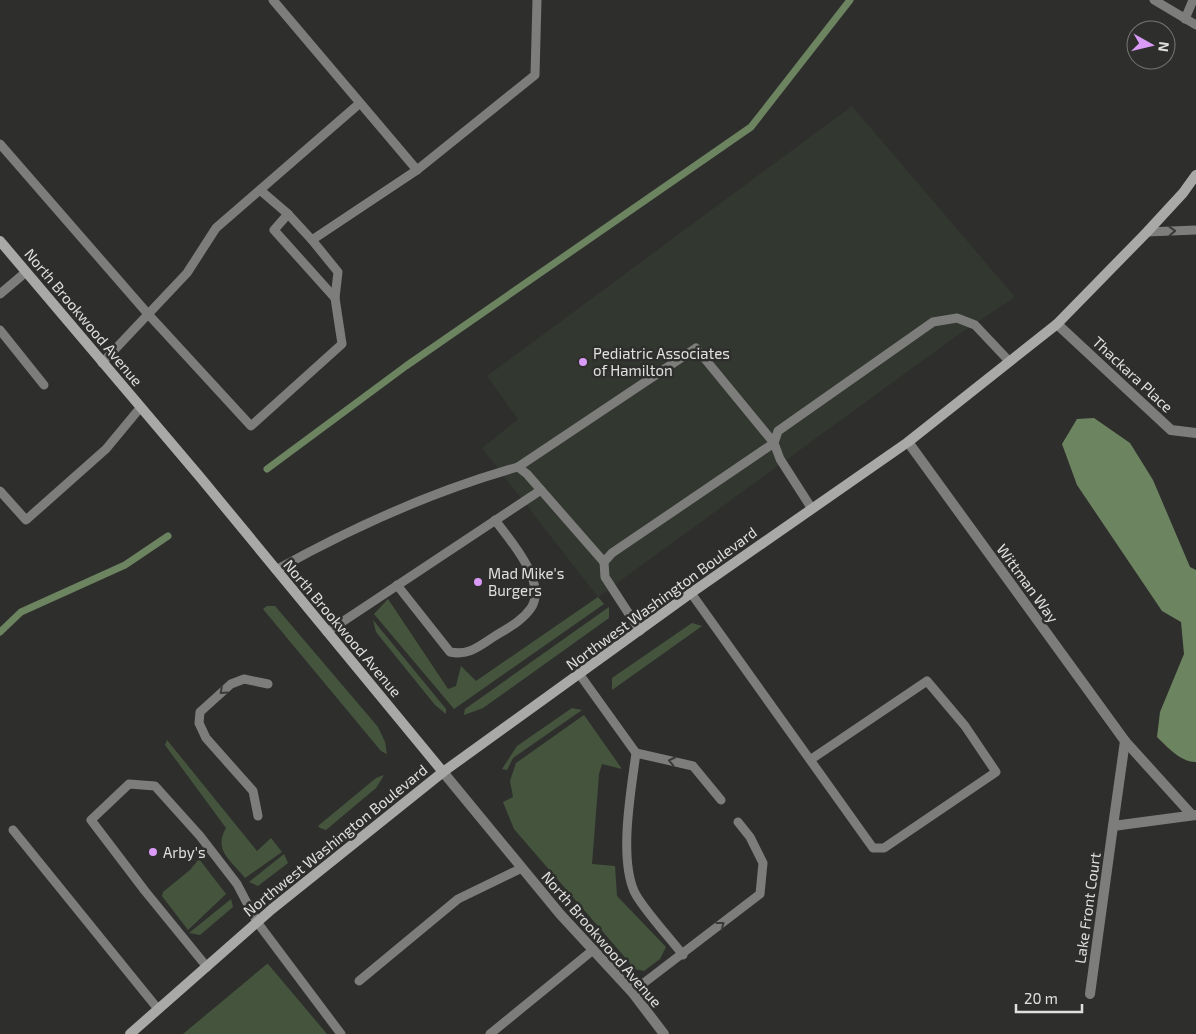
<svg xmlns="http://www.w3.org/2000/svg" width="1196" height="1034" viewBox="0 0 1196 1034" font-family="'Exo 2',sans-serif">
<rect width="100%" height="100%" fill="#2e2f2d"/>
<!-- built -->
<polygon fill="#32372f" points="852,106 1015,297 955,337 598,597 482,448 518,419 487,376"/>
<!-- grass -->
<g fill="#45553d">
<polygon points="598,597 604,604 454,709 374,614 388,599 448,689 456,686 461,666 476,681"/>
<polygon points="267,606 275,606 378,727 385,742 387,754 381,751 263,609"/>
<polygon points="609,607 609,618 483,708 464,715 465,709"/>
<polygon points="373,620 446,709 446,714 435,705 376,632"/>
<polygon points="692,623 702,626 612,690 612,678"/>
<polygon points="572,708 582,710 513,758 507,770 502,769 517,746"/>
<polygon points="584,715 622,769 602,764 599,774 592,864 615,866 617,896 666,947 660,959 644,971 635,969 514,829 503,802 513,797 510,781 516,763"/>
<path d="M167,740L257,851L271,838L282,852L245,878C231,860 213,851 226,828L165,745Z"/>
<polygon points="384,775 376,788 326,830 320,828 318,826 376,778"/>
<polygon points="284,854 288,863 258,886 249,882"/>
<polygon points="199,859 226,894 188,930 162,896 163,892 190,870"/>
<polygon points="231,899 233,907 200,935 189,933"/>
<polygon points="268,964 327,1034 183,1034 267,964"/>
</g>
<!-- water -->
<path fill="#6d8460" d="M1094,418L1130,443L1153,480L1190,567L1196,570V762C1182,763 1166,746 1157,737L1160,712L1184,654L1181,622L1162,611L1077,485L1062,444L1077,419Z"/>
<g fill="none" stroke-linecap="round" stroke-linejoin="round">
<!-- stream -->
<g stroke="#6d8460" stroke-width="7">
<polyline points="267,469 406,366 751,127 850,0"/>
<polyline points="0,632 21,612 125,565 168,536"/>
</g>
<!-- lane -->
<g stroke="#7d7e7c" stroke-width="9">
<polyline points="273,0 417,170"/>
<polyline points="1154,0 1196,25"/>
<polyline points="1185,19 1193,0"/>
<polyline points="0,144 148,314 251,426 342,344 335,298 274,230 288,214"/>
<polyline points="260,190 288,214 312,240 417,170 535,75 537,0"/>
<polyline points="1147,232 1196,230"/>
<polyline points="312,240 338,272 335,298"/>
<polyline points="0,294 26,272"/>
<polyline points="0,330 44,385"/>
<polyline points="102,363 187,273 216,228 360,103"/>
<polyline points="518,467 696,348 774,443 612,553 604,562 605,577 640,631"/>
<polyline points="0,491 26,520 106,449 140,408"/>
<polyline points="812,509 780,459 774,443 778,431 933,322 957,318 975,325 1009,361"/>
<path d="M276,570C353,527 433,491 518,467L527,474L604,562"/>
<path d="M397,585L450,652C469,656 479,646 495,636C508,628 522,621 531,608C548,583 510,540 495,520"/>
<polyline points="691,593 873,848 884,848 996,772 965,726 927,681 810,760"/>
<polyline points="327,632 541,490"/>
<path d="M580,675L636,753C631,791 619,856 634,891C641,907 671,939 683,955"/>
<polyline points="636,753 693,766 721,800"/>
<polyline points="258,816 253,791 206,738 199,723 200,712 231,684 244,679 268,684"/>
<polyline points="13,830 158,1009"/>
<polyline points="207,967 145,891 91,820 129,784 155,786 200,836 237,884 257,922 341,1034"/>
<polyline points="359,981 458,899 522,868"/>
<polyline points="632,992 760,894 763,863 750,837 738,822"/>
<polyline points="490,1034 593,950"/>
</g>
<!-- street -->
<g stroke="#7d7e7c" stroke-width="10">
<polyline points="1057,324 1171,430 1196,433"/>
<polyline points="908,442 1125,741 1113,826 1196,815"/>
<polyline points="1125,741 1191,814"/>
<polyline points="443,772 560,914 632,992 664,1034"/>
<polyline points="1090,994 1113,826"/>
</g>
<!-- secondary -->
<g stroke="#a9aaa8" stroke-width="10">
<polyline points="0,241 200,477 443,772"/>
<polyline points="130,1034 272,909 443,772 691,593 908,442 1057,324 1147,232 1183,193 1196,175"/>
</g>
</g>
<!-- one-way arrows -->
<defs><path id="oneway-chevron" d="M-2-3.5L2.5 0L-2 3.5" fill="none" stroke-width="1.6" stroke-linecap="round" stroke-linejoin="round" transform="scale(1.25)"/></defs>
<g stroke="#3a3b39">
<use href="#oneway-chevron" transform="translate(1172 231) rotate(-2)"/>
<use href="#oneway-chevron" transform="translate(223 691) rotate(138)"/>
<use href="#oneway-chevron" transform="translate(672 761) rotate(-168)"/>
<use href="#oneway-chevron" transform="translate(721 925) rotate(-38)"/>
</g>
<!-- markers -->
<g fill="#da9af7" stroke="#2e2f2d" stroke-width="2">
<circle cx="583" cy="362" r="5"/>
<circle cx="478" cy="582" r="5"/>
<circle cx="153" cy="852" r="5"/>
</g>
<g text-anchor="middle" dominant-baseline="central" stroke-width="5" stroke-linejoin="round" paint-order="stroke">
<!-- street labels -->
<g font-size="15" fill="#e0e1df" stroke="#2e2f2d">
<text transform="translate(84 317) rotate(50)">North Brookwood Avenue</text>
<text transform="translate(1133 374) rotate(43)">Thackara Place</text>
<text transform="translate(1028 583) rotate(54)">Wittman Way</text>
<text transform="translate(661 598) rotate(-36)">Northwest Washington Boulevard</text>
<text transform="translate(343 628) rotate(50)">North Brookwood Avenue</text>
<text transform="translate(335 840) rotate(-39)">Northwest Washington Boulevard</text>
<text transform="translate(1087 908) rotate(-82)">Lake Front Court</text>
<text transform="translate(602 939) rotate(49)">North Brookwood Avenue</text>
</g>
<!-- poi labels -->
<g font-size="15" fill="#e0e1df" stroke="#2e2f2d" text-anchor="start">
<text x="593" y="353">Pediatric Associates<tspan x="593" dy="17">of Hamilton</tspan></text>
<text x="488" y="573">Mad Mike's<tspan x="488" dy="17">Burgers</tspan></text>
<text x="163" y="852">Arby's</text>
</g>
</g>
<!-- north arrow -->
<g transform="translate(1151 45) rotate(98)"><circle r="24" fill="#2e2f2d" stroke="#757674"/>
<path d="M0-4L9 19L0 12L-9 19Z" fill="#da9af7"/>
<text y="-8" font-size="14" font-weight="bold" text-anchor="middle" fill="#e0e1df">N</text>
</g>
<!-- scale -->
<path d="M1016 1004v8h66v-8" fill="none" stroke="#e0e1df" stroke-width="2.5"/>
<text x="1024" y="1004" font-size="15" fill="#e0e1df" stroke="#2e2f2d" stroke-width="4" paint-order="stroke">20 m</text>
</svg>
